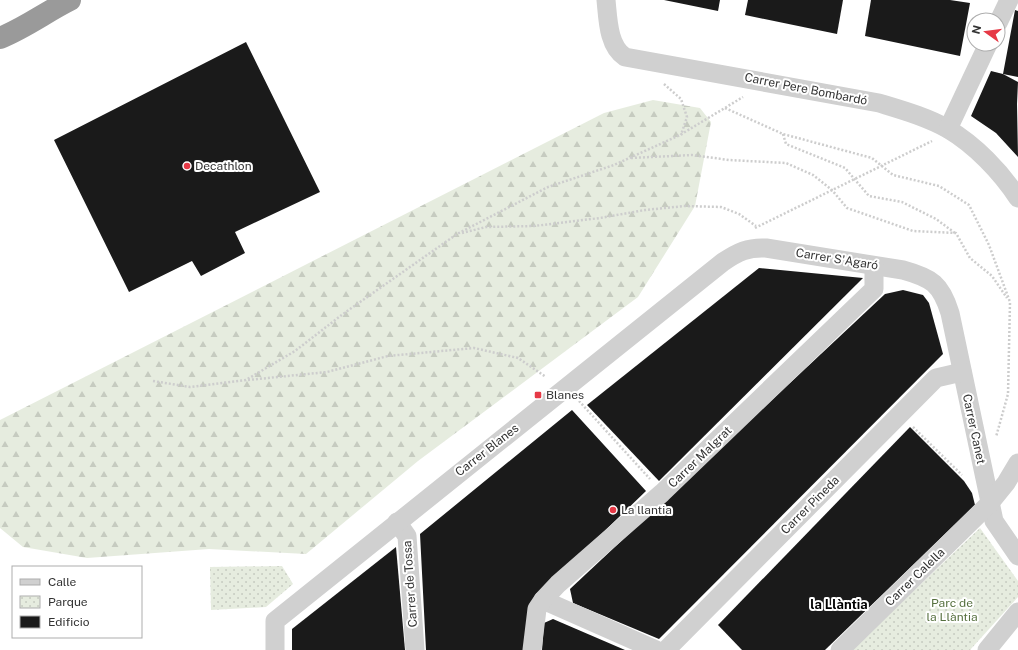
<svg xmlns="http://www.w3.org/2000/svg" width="1018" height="650" viewBox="0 0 1018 650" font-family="'Public Sans',sans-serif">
<defs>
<pattern id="forest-firs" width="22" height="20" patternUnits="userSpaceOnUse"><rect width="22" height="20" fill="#e6ecdf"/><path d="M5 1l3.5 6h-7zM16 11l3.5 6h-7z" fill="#c6cbc0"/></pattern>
<pattern id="park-dots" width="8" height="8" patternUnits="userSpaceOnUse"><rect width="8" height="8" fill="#e6ecdf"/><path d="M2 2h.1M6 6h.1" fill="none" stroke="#c6cbc0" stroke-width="1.8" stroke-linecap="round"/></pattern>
</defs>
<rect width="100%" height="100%" fill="#fff"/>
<!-- forest -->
<polygon fill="url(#forest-firs)" points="653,100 700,108 711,122 695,206 638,297 418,461 306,554 209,549 87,558 23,547 0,528 0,420 604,113"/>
<!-- park -->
<g fill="url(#park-dots)">
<polygon points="980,528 1018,581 1018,597 970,650 851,650"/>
<polygon points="282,566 293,584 266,607 211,610 210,567"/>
</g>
<!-- building -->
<g fill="#1a1a1a">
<polygon points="664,0 720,0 718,11"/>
<polygon points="748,0 843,0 837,34 745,15"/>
<polygon points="871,0 950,0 970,3 960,56 865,36"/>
<polygon points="1015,10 1018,11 1018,77 1003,74"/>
<polygon points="246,42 320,192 235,232 245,253 201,276 192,261 129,292 54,140"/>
<polygon points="991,71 1003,74 1018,82 1017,104 1018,157 996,133 971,116"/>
<polygon points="759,268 863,278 659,481 587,405"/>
<polygon points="903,290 923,295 929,303 943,354 659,639 573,603 570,589 885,294"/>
<polygon points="572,410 646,491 532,601 525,650 426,650 420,534"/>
<polygon points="910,427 964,481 972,493 975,505 825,650 742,650 718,625"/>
<polygon points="396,547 405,650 292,650 292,629"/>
<polygon points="553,619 625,650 542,650 544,623"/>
</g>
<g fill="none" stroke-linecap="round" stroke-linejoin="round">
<!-- path -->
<g stroke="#cdcdcd" stroke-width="2.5" stroke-dasharray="2 2" stroke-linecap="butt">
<polyline points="664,84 681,99 687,117 681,135"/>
<polyline points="725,108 783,134 872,158 893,175 939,186 969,205 989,245 1010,302 1008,394 996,437"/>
<polyline points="783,134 786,144 845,168 869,196 902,202 936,219 955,233"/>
<polyline points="631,158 692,155 729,160 786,163 813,175 832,190 847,208 913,231 956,233 970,258 992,276 1007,298"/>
<polyline points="755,228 932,141"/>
<polyline points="462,233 486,227 534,226 600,218 645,210 685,206 721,207 739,214 756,226"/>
<polyline points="248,380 327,372 388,356 474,348 518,358 546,377"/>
<polyline points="153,381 190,387 246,380 295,351 343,314 457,234 548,187 614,165 680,135 743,97"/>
<polyline points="579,401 650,479"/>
<polyline points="913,427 962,475"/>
</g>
<!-- minor -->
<g stroke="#d0d0d0" stroke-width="19">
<path d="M606,0C608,19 608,46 625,57L879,103C902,110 927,117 948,129C975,145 1001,172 1018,198"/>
<polyline points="998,23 1009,0"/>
<polyline points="948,129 988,44"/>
<polyline points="397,522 407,536 415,650"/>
<polyline points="543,600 656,650"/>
<path d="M275,650V621L723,262C738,252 748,247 766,248L903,270C932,278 941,284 950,313L994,521L1018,556"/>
<polyline points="532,650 537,609 543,600 558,584 662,493 874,289 874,266"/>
<polyline points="666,650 936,378 962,372"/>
<polyline points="840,650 989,504 1006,483 1018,463"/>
<polyline points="987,650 1018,612"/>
</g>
<!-- motorway -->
<path stroke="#9a9a9a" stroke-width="22" d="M0,38C25,28 46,12 70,0"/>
</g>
<!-- markers -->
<g fill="#e63946" stroke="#fff" stroke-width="1.5">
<circle cx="187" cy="166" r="4"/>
<rect x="534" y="391" width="8" height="8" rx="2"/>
<circle cx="613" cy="510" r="4"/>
</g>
<g text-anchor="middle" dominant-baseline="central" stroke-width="4" stroke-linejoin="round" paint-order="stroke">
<!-- street labels -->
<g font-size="12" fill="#333" stroke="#fff">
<text transform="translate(806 89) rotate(11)">Carrer Pere Bombardó</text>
<text transform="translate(837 259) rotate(9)">Carrer S'Agaró</text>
<text transform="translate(974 429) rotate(78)">Carrer Canet</text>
<text transform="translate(487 450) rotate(-38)">Carrer Blanes</text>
<text transform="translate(700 457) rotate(-44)">Carrer Malgrat</text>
<text transform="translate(810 505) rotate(-45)">Carrer Pineda</text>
<text transform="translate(915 577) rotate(-44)">Carrer Calella</text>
<text transform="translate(410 584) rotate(-94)">Carrer de Tossa</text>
</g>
<!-- poi labels -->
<g font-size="12" fill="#333" stroke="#fff" text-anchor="start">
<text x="195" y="166">Decathlon</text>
<text x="546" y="395">Blanes</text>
<text x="621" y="510">La llantia</text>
</g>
<!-- park labels -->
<g font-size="12" fill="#56703f" stroke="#fff">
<text x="952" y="603">Parc de<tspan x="952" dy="14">la Llàntia</tspan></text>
</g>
<!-- neighbourhood labels -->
<g font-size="13" font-weight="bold" fill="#000" stroke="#fff">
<text x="839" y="604">la Llàntia</text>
</g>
</g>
<!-- legend -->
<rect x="12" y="566" width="130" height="72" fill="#ffffff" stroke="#adadad"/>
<rect x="20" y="579" width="20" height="6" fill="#d0d0d0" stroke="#adadad"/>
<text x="48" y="586" font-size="12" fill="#333333">Calle</text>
<rect x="20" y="596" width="20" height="12" fill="url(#park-dots)" stroke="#adadad"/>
<text x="48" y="606" font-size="12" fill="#333333">Parque</text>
<rect x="20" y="616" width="20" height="12" fill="#1a1a1a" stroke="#adadad"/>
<text x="48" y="626" font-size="12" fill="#333333">Edificio</text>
<!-- north arrow -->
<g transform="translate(986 32) rotate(284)"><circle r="19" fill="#ffffff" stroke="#adadad"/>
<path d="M0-3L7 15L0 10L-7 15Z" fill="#e63946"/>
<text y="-6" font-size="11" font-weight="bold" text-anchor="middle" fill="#333333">N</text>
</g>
</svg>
